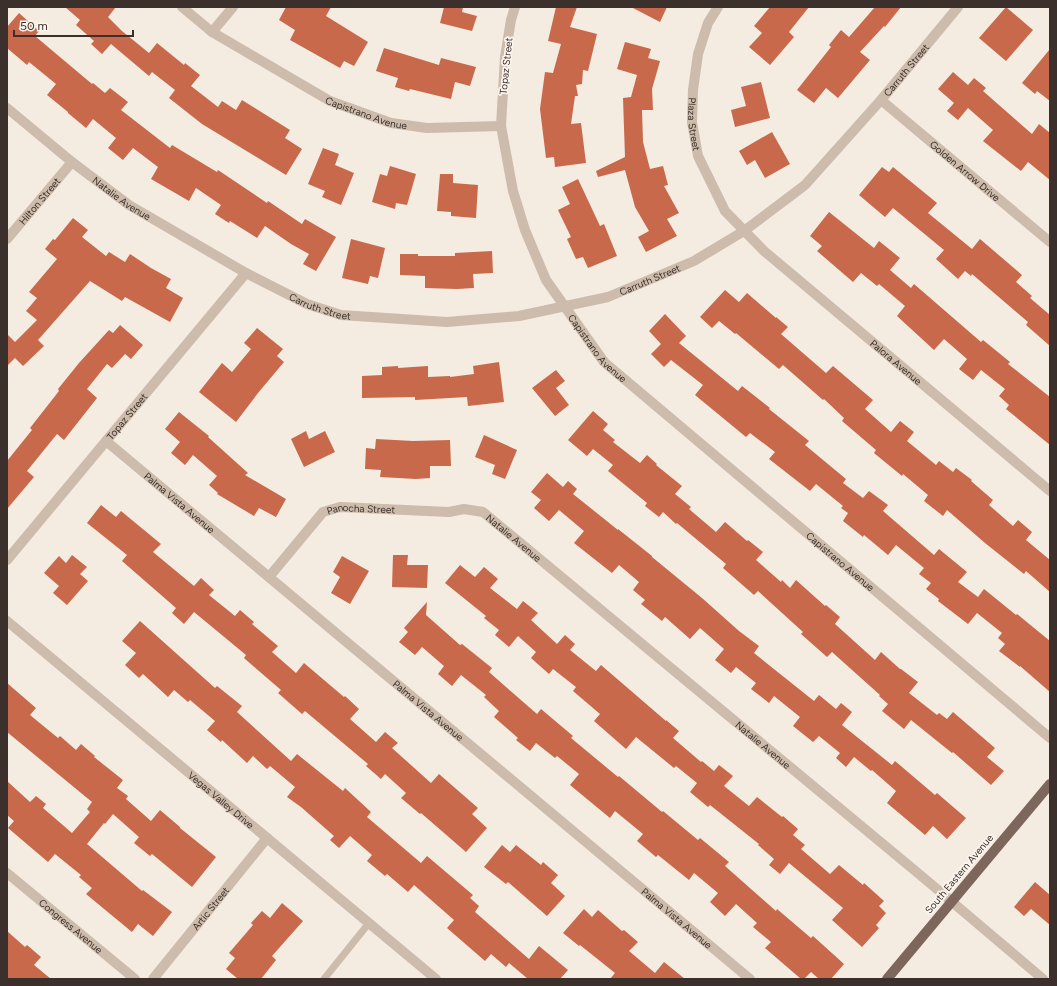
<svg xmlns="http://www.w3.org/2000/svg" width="1057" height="986" viewBox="0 0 1057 986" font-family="Figtree,sans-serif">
<rect width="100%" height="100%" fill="#f4ebe1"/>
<!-- building -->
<g fill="#c8694b">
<polygon points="65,7 116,7 108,17 122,31 149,53 157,43 184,65 185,63 200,75 191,86 218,107 222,101 236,110 242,100 290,130 285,138 302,149 286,175 202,124 169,98 175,90 152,72 149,76 111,44 102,54 91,44 94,41 76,25 80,20"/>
<polygon points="286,7 331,7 326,16 368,42 354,66 344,61 340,68 290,40 295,30 279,20"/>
<polygon points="444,7 463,7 462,12 477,16 472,31 440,23"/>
<polygon points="556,7 577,7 570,27 597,34 588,71 583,70 582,84 576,85 578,96 575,96 571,124 581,123 586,163 555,167 554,157 546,158 540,109 545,72 553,73 561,44 548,41"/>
<polygon points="631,7 667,7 660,22"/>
<polygon points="770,7 809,7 789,32 794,37 770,65 749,47 762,33 754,26"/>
<polygon points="875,7 901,7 885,27 884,26 860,52 870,60 838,98 826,88 814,103 797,90 831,47 829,45 841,30 849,37"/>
<polygon points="1006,7 1033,30 1006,61 979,38"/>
<polygon points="19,13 39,31 35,36 92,84 93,83 105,93 110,88 128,102 121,110 170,148 172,145 217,172 218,170 267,203 268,201 302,224 305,219 336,237 316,271 303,264 309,254 291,244 265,226 257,238 230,221 229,223 215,214 221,205 196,188 189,201 151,179 158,167 133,148 123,160 108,148 116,138 93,119 86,128 68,113 68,112 47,95 56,84 29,62 27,65 7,48 7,27"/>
<polygon points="625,42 651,49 648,58 660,61 652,89 653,110 642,110 643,142 650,169 663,166 668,185 664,186 679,213 667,219 677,236 646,252 638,237 649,231 635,207 625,170 598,177 596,171 625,157 623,98 631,97 637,75 617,69"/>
<polygon points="384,48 439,65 441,58 476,67 470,86 455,82 451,99 410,89 409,91 395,87 398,78 376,71"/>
<polygon points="1050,49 1050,101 1037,91 1035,94 1022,83"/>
<polygon points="953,72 968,85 974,78 986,88 983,91 1032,134 1039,124 1050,133 1050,180 1028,162 1021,171 983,141 993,130 968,108 958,120 947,111 954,103 938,89"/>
<polygon points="761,82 770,118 735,127 731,110 746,106 741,87"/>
<polygon points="772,132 790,164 765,178 755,160 747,165 739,151"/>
<polygon points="323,148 339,154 335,165 354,173 341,205 322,197 325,191 308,184"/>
<polygon points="390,166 416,174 407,205 396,203 395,209 372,202 380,174 387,176"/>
<polygon points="882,167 889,172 893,167 937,203 928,213 972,249 980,239 1022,275 1016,282 1032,296 1030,298 1050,315 1050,346 1026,325 1028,322 972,274 971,276 965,271 958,279 936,259 944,250 893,208 885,217 859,195"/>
<polygon points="440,174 453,174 453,183 478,185 476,218 451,216 451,212 437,211"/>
<polygon points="578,179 600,226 604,224 617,256 588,268 583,257 576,259 567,239 571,237 558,210 570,204 562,187"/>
<polygon points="829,212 874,248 879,241 900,258 890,270 911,288 914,284 981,342 983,340 1010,362 1008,364 1050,397 1050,445 1006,409 1009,405 999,396 1005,389 981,370 973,380 959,369 967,359 944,339 934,350 897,316 905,306 879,284 877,286 861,273 853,282 817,251 822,246 810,236"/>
<polygon points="73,218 88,230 82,237 106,256 109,252 125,262 130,254 151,268 171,279 166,288 183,298 170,322 125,297 122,301 90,281 38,340 44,346 23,366 15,358 7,366 7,334 15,342 37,320 26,311 37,298 29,292 57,259 45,249 53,239 55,240"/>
<polygon points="351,239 385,248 378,278 370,276 368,284 342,278"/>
<polygon points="492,251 493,273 473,274 474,288 457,289 425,288 425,276 400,275 400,254 418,254 418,256 455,256 455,253"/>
<polygon points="725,290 739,302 747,293 776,318 776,317 788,327 781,334 826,373 833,366 873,400 865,409 891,432 900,421 914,432 907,441 936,465 939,461 953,472 956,468 972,480 971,481 993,500 989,505 1013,526 1018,520 1032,532 1026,540 1050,560 1050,592 1026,571 1024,574 985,543 947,510 943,516 924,501 928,495 903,474 902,476 874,453 876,450 842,421 844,418 824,399 823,400 783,365 779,369 736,333 735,334 719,321 712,328 700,317"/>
<polygon points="665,314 686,336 679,343 738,391 742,386 770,408 769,409 809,441 805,445 846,479 843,483 863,498 869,491 888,505 883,511 934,555 939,549 967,572 958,582 978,597 984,589 1016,615 1017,614 1050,641 1050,692 1020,666 1020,667 999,651 1005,644 998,638 1002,633 977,613 968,624 938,601 939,599 926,589 931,583 919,574 924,568 896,545 888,555 864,535 863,537 843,521 848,513 841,508 843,506 816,484 810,491 769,459 775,452 750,433 746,437 695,395 703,385 671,360 664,367 651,354 661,344 649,331"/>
<polygon points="120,325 143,345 131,359 125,354 112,368 107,364 87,389 97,398 64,440 57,434 27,471 34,477 7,509 7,461 32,430 30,428 59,391 58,389 79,363 109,330 113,333"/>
<polygon points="257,328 283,349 277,356 284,362 258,393 236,422 199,392 222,363 232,372 251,349 244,343"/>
<polygon points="499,362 504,402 468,406 467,397 415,400 415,397 362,398 362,376 382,375 382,367 398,366 398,368 428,366 428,377 450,376 450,377 474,374 473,366"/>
<polygon points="556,370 565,381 556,388 569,405 555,416 532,388"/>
<polygon points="593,411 608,424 603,430 615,440 613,442 640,463 647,455 657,464 656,465 682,486 675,494 691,507 689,509 716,532 725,522 747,541 748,540 763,552 756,560 781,582 782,580 790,588 796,580 825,606 826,605 840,617 835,624 875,660 881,652 900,669 901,669 918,682 909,693 937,715 939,713 947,719 953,712 995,748 987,757 1004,771 991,785 953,752 952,753 911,720 904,729 882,711 888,704 879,696 880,695 832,652 827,657 801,634 803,632 758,591 754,595 723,568 726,564 677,523 676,524 663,512 659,517 645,506 647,503 608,471 613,465 593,449 587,456 568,440"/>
<polygon points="179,412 209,436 208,437 248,473 245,475 286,499 276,517 259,508 254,516 217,494 218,493 209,485 217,476 193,455 185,465 171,453 180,442 165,429"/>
<polygon points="306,431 309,439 325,431 335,452 304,467 291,439"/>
<polygon points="484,435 517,450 505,479 492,474 495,465 475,457"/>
<polygon points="376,439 413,441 450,440 451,466 430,466 430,478 416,479 380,477 381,470 365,469 366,448 375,449"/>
<polygon points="547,473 563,487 568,481 577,489 573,494 618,530 618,529 652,556 652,557 702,598 739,631 759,646 754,653 814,701 819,695 836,709 841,703 852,712 842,725 892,765 895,761 935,795 937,793 966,818 947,839 933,826 925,835 887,803 896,791 872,770 871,771 854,757 846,767 836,758 840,753 819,736 813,742 793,726 800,717 774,696 769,703 751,689 756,683 736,667 731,673 715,660 724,649 700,628 690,639 665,617 662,621 641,604 645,600 633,590 639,582 619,565 612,573 574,543 584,531 559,510 549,521 534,508 541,500 531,492"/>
<polygon points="101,505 116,517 121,511 161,544 153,552 194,586 201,578 214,590 209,595 235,616 240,610 254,622 252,624 278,646 272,652 296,673 304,663 344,697 345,696 359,709 350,719 376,742 385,732 398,743 392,748 431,783 439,774 478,808 472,814 487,828 466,852 421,813 420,814 401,798 406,793 385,774 381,779 366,766 368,764 305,711 302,714 278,693 281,690 244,658 246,655 194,612 184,624 172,613 176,608 122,561 127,555 87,523"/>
<polygon points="72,555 87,567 80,574 88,581 67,605 53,593 59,586 44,573 59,556 66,563"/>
<polygon points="393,555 408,555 407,565 428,565 427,588 392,587"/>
<polygon points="342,556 369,571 350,604 331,593 340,577 333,572"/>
<polygon points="460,565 475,577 484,567 498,579 490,588 517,609 523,601 538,613 531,620 557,644 565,635 575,644 570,650 596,671 601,665 666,721 666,720 679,731 673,738 701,762 702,761 714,771 719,765 733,776 724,786 749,806 757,797 782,817 783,816 798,829 793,835 805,845 801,849 830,874 839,865 863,885 864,883 884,901 879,906 886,913 876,925 879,928 862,947 832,920 843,908 789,863 780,874 769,865 774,859 758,845 759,844 710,805 708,807 690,792 697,783 676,766 674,768 636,737 626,749 594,721 600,714 573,691 576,687 553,669 549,674 531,658 536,652 518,636 509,647 495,635 499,630 484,618 486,616 445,583"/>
<polygon points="427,602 426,615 460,645 462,644 492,668 489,672 537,714 541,709 573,736 571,738 618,777 619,776 662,812 663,811 698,840 700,838 729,862 725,866 776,911 777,909 811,938 813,936 844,964 831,979 819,979 811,972 804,979 801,979 765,948 771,942 753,927 757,923 736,904 725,916 710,902 718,893 694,873 689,880 658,855 656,857 637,841 643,834 615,811 610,818 570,785 579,774 557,756 555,758 536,743 530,751 516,740 518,738 494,717 499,711 484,697 486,695 461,675 452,686 438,674 444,666 422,647 415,655 399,642 408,632 404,628"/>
<polygon points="140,621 215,688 217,686 242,706 237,712 291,761 297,754 343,791 345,788 371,812 367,817 421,863 427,856 473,895 470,898 479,906 475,912 529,959 539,946 568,970 560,979 528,979 509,963 506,967 491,954 485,961 447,928 454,920 414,885 408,892 387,874 385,876 367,861 372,855 350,836 339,848 330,840 334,836 301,807 287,797 295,787 270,766 267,769 253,756 247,763 222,740 221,742 207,730 215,721 190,700 188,702 174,690 168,697 143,674 139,678 125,665 136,653 122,641"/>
<polygon points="7,683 36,708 30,715 58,738 60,736 76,750 81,744 95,756 94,757 123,780 117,788 128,796 126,799 151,821 160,810 180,827 180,828 216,857 192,887 152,854 150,856 134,843 139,837 113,814 105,824 104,823 87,844 142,891 143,890 172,912 153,936 138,924 132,932 86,894 92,888 79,877 81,875 55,854 48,862 8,828 14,821 7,815 7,781 30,802 36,796 46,804 43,808 72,833 90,812 87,809 92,802 7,732"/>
<polygon points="502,845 510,852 516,845 541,865 543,862 558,875 551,883 565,896 547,916 508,882 506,884 484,867"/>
<polygon points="1035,882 1050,895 1050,925 1031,909 1024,916 1014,907"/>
<polygon points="282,903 303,921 272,956 276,960 261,979 238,979 226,969 235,958 229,953 253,925 251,923 262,911 270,918"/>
<polygon points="584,909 592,917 598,910 622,931 624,930 638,942 629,951 655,973 664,962 685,979 610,979 615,973 580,945 579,946 563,933"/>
<polygon points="7,931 25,947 27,945 41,957 34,965 51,979 7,979"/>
</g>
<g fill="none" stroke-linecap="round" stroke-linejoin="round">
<!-- service -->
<polyline stroke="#cdbbac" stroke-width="7" points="324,979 369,923"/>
<!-- minor -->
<g stroke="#cdbbac" stroke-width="10">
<path id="s1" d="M182,7L212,32L330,101L391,123L427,128L501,126"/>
<path id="s2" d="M515,7L511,20L505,57L501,126L513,191L525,230L546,280L604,362L1050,738"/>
<path id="s3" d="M718,7L708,23L698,54L693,90L692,122L698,156L725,211L764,251L1050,491"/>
<polyline points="212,32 233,7"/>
<path id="s4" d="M881,100L1050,242"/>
<path id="s5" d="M7,108L72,162L129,205L246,273L307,304L341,315L447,322L519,316L608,297L694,261L744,231L805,185L881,100L958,7"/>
<path id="s6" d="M7,239L72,162"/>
<path id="s7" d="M106,441L750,979"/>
<path id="s8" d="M7,560L246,273"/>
<path id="s9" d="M269,577L323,512L340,507L449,512L464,509L483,512L925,879L1043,979"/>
<path id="s10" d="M7,873L135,979"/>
<path id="s11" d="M153,979L267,838"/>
</g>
<!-- tertiary -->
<path stroke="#cdbbac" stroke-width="10" id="s12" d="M7,621L436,979"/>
<!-- primary -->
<polyline stroke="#7d675c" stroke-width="10" points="887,979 1050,784"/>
</g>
<g text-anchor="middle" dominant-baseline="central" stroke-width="3.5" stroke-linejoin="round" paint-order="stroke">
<!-- street labels -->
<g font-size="10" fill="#3b302b" stroke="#fbf5ee">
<text transform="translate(506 66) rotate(-84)">Topaz Street</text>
<text stroke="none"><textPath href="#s5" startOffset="1046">Carruth Street</textPath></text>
<text stroke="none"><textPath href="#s1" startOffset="214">Capistrano Avenue</textPath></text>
<text stroke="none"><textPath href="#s3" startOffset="122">Plaza Street</textPath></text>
<text stroke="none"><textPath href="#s4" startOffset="110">Golden Arrow Drive</textPath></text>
<text stroke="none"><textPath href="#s5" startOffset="146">Natalie Avenue</textPath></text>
<text stroke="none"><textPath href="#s6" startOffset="50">Hilton Street</textPath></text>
<text stroke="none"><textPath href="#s5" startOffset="710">Carruth Street</textPath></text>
<text stroke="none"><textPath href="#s5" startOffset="373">Carruth Street</textPath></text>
<text stroke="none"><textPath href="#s2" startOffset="367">Capistrano Avenue</textPath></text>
<text stroke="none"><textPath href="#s3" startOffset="444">Palora Avenue</textPath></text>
<text stroke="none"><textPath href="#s8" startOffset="187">Topaz Street</textPath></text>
<text stroke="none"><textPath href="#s7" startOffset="96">Palma Vista Avenue</textPath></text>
<text stroke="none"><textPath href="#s9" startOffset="123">Panocha Street</textPath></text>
<text stroke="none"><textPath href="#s9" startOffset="286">Natalie Avenue</textPath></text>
<text stroke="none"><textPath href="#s2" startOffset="691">Capistrano Avenue</textPath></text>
<text stroke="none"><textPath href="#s7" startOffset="420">Palma Vista Avenue</textPath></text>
<text stroke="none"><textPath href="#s9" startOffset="610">Natalie Avenue</textPath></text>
<text stroke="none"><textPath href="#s12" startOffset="279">Vegas Valley Drive</textPath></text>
<text transform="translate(959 874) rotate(-50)">South Eastern Avenue</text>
<text stroke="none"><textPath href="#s11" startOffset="91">Artic Street</textPath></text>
<text stroke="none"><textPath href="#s7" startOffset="744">Palma Vista Avenue</textPath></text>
<text stroke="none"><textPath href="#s10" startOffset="83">Congress Avenue</textPath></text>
</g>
</g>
<!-- border -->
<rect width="1057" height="986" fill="none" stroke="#3b302b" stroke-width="16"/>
<!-- scale -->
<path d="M14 30v6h119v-6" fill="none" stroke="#3b302b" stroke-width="2"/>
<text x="20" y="30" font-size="12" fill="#3b302b" stroke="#fbf5ee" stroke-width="3" paint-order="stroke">50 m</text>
</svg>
